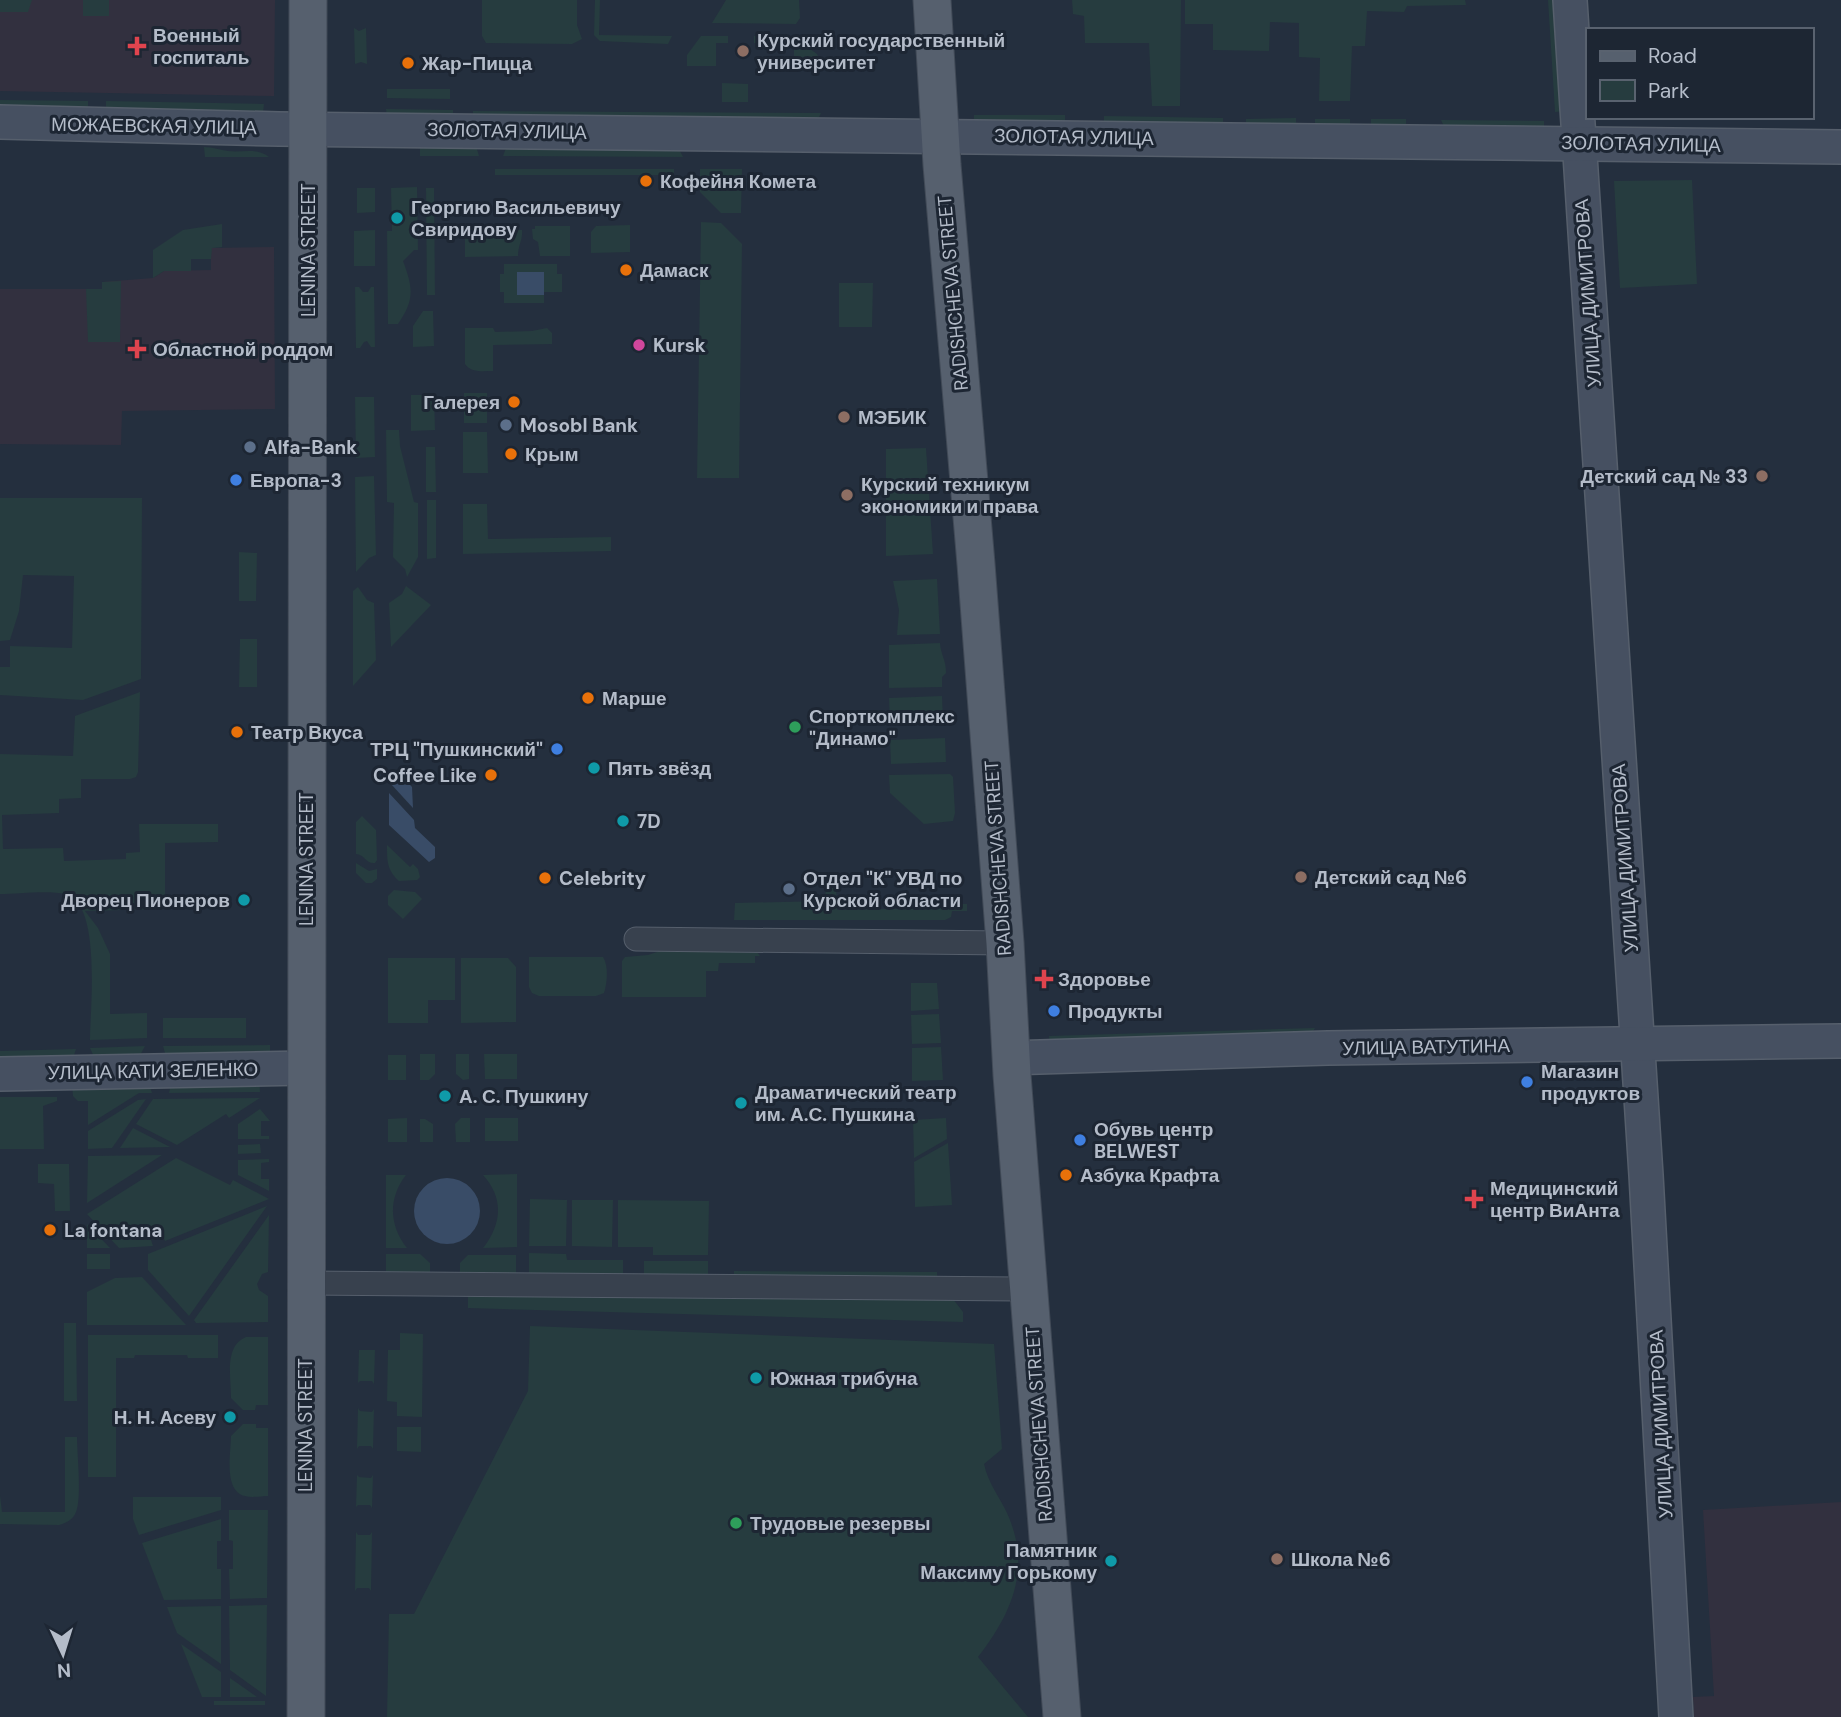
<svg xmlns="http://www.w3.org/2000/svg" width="1841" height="1717" viewBox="0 0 1841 1717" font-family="'DM Sans',sans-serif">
<rect width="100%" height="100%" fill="#242f3e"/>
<!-- medical -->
<g fill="#32303f">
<polygon points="0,0 275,0 274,96 0,91"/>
<polygon points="274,247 275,409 122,411 121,445 0,444 0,289 102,289 102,282 153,278 164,271 211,270 211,248"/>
<polygon points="1841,1502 1841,1717 1694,1717 1693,1697 1714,1696 1703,1510"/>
</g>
<!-- green -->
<g fill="#263c3f">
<polygon points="0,0 32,0 28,12 0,12"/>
<rect x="83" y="0" width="26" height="16"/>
<polygon points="482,0 577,0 577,25 582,39 572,44 486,43 482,36"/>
<polygon points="595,0 600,0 599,35 672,36 668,44 600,41 594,35"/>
<polygon points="726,0 799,0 800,18 796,24 712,23"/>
<polygon points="1072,0 1181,0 1180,106 1152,106 1149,43 1085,43 1084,16 1073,14"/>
<polygon points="1185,0 1465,0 1466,5 1407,6 1404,12 1367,11 1365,46 1352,46 1350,101 1319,101 1320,58 1299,57 1299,23 1270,22 1269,51 1213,50 1213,24 1185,24"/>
<polygon points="1548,0 1559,0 1565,111 1555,112"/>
<polygon points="354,28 359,31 366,28 367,64 361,62 355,64"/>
<polygon points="701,36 728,36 728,43 716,43 716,66 687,66 687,55"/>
<polygon points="754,36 792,36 817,54 821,63 794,63 794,43 754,43"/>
<polygon points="722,83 748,84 748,102 722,102"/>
<polygon points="387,89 450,89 450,99 387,98"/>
<polygon points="0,100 88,101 88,111 0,109"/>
<polygon points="106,101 264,104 263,113 106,111"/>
<polygon points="386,109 453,110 453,116 387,118"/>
<polygon points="473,111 821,113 819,117 814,121 473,116"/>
<rect x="974" y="115" width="91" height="11"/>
<polygon points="1104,116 1223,118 1223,129 1104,128"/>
<polygon points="1296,118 1296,130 1246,130 1246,119"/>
<rect x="1315" y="119" width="35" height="11"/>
<polygon points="1371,119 1406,119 1406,130 1371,131"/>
<polygon points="1441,120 1544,121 1544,132 1446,131"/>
<polygon points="420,140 476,146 479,156 420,156"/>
<path d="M204,147C213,147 220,150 228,151C242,153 257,147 269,157H205Z"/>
<polygon points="678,147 683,157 503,156 506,148"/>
<polygon points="495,169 674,169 674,182 663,182 663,175 495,175"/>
<polygon points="700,169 742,169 741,213 721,213 700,192"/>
<polygon points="1692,180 1697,284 1620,288 1614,181"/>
<path d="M417,187L418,250H414L403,261C413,288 415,299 398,324H388L387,231H392L391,188Z"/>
<polygon points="357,188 375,188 375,212 357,213"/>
<polygon points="426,188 434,188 435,295 427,295"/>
<polygon points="701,222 721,223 742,244 739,478 697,478"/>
<polygon points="222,224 222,247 212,248 211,259 191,259 191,271 164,271 153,278 153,250 183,230"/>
<path d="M465,226H512L513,230H522C523,240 518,245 518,256L465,257Z"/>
<polygon points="535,226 570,226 570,256 540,256 538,242 533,239 532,229 535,229"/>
<polygon points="596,226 630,225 630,252 591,253 591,232"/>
<polygon points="375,230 375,266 354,266 354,231"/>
<polygon points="504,264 557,264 557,274 562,274 562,292 544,292 544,272 517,272 517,295 544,295 544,303 504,303 504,292 500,292 500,274 504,274"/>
<polygon points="121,281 120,342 88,342 86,289 102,289 102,282"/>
<polygon points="839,283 873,283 872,327 839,327"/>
<polygon points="355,287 359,287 363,292 368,292 371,287 374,287 375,347 371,347 367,341 364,342 360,348 356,348"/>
<polygon points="423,311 433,311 434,346 413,347 413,326"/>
<path d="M465,328H493L495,332L532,331L547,328L552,333V344L493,345V371C483,371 471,373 465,364Z"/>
<rect x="464" y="393" width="23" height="30"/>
<polygon points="411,395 434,395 435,430 411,431"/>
<polygon points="374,397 375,457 356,458 355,397"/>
<polygon points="386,430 399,430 400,446 414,502 418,503 418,557 407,577 405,569 393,557 394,503 387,502"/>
<polygon points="463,432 487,432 488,473 463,473"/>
<polygon points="426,447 435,447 436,492 426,492"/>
<polygon points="926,448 933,554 886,556 886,449"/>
<polygon points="374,476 376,555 369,558 356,572 355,477"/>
<polygon points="0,498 142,498 141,679 83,700 0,695 0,667 10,667 10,646 72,648 74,576 23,575 19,611 10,640 0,641"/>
<polygon points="427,500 436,500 436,558 427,559"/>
<polygon points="463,504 487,504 488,539 611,537 611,551 463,554"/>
<polygon points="239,552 257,553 256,601 239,601"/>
<polygon points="937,579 940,634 897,635 899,610 893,581"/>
<polygon points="406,586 431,605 391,647 389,603 402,594"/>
<polygon points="358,587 367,600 374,603 376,660 353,686 353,591"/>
<polygon points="240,639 257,639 257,687 239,687"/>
<path d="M940,643C941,656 946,659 946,673L942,677V687L889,688V645Z"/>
<path d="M140,692L138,772L136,777L130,779H81V798L59,799V813L2,815L3,849L63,848L64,861L126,859V853L140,852L139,824H218V842L165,843V909L85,911L98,928L110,954V1014L147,1013V1038L90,1040C90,1009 102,902 65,894C49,890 17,894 0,894V754L73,756L75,716Z"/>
<polygon points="942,696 943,720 890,722 889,698"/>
<polygon points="945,738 946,762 891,764 890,740"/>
<polygon points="950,774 953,777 955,813 953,821 924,824 890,793 889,775"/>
<path d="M362,816L376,830L377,860L375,863C366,864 364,854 356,854V822Z"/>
<path d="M387,845L410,867L413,864L418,869L420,877L417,880L399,881C387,870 387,861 387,845Z"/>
<polygon points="356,863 369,871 377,869 377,879 372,883 366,883 356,873"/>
<polygon points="836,887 837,910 944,908 944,904 967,904 967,911 952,911 951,917 945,920 734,920 735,903 825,901 826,888"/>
<polygon points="394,890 415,892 422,899 403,919 388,905 388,896"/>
<polygon points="672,947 754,948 760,956 755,956 755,963 719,963 718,971 706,971 706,997 622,997 622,961 625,957 648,955"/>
<path d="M529,957H603C609,966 607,984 604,993L596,996H539L532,993L529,987Z"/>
<polygon points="388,958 455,958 455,1000 428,1000 428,1023 388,1023"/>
<polygon points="461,958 508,958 516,967 516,1022 461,1023"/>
<polygon points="911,983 937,983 939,1009 911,1011"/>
<polygon points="939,1014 941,1043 912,1044 911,1015"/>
<rect x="163" y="1018" width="83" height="20"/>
<polygon points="1315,1028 1311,1035 1050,1047 1049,1036"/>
<polygon points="270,1045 270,1061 170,1059 165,1053 163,1046"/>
<polygon points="145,1046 138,1059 95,1059 90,1048"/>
<polygon points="941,1047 943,1080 912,1081 912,1048"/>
<polygon points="76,1049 73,1058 0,1064 0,1051"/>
<polygon points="420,1054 435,1054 435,1074 429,1080 420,1080"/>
<polygon points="456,1054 469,1054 469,1079 463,1080 456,1074"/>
<polygon points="484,1054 517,1054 517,1079 485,1079"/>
<rect x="388" y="1055" width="18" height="25"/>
<polygon points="259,1077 260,1092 169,1093 171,1084"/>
<polygon points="72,1084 149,1084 152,1093 139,1093 88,1125 88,1101 78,1101 73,1096"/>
<polygon points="0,1097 57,1097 57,1101 43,1106 44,1149 0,1149"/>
<polygon points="260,1098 229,1118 226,1114 177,1145 136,1124 153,1099"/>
<polygon points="146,1099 112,1148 88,1149 88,1131 138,1100"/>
<polygon points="260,1109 270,1121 261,1121 261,1136 269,1136 269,1139 238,1139 238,1124"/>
<polygon points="407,1118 407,1142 388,1142 388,1119"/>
<polygon points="461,1118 470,1118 470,1142 456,1142 455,1124"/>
<rect x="485" y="1118" width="33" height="23"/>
<polygon points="946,1118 947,1139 914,1158 913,1120"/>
<polygon points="420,1119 425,1119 433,1124 433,1142 420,1142"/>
<polygon points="133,1128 170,1147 120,1148"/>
<polygon points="948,1143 952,1205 915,1207 914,1162"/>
<polygon points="260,1144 261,1153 238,1154 238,1145"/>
<polygon points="162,1155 87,1203 88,1156"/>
<polygon points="176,1158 230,1185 233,1180 269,1199 165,1241 163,1236 151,1240 153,1246 119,1248 87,1214"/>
<polygon points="269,1159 269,1162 261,1163 261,1179 269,1179 269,1191 238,1175 238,1160"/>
<polygon points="38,1164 69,1164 70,1211 55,1211 54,1184 38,1183"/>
<path d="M517,1174V1247L483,1248C502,1224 504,1198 483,1175Z"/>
<path d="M386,1175H406C388,1198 389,1225 407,1248H386Z"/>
<polygon points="530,1199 567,1200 566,1246 529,1246"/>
<polygon points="572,1200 613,1200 612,1247 572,1246"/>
<polygon points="618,1200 709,1201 708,1255 653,1255 653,1247 618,1247"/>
<polygon points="267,1206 189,1316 148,1270 148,1254"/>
<polygon points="269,1215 268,1272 262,1274 257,1284 259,1290 268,1296 268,1322 196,1323 194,1320"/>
<polygon points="87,1224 110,1248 87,1248"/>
<polygon points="529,1253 566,1254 567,1260 623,1260 623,1274 644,1274 644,1261 708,1261 708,1280 529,1278"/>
<rect x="87" y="1254" width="23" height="15"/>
<polygon points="386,1254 420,1254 430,1263 430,1277 386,1277"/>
<polygon points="468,1255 516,1255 516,1278 460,1277 460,1263"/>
<polygon points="734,1271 937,1272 937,1279 734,1280"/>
<polygon points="142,1277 186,1325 87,1325 87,1292 115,1278"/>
<polygon points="468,1292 953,1299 963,1312 963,1322 468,1308"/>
<polygon points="64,1323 76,1323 77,1401 64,1401"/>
<path d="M530,1326L994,1344L1002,1449L984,1464C988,1483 999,1496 1007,1513C1032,1568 1012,1613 978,1657L1028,1717H387L389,1614H414L528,1391Z"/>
<polygon points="400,1333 423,1334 422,1417 397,1416 397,1402 387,1401 388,1350 400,1350"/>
<polygon points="88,1335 218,1335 218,1358 188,1358 187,1355 135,1355 134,1358 116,1358 116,1477 88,1477"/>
<path d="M246,1337H268V1405H256L255,1410H243L231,1398C231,1377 224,1346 246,1337Z"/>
<polygon points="359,1350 375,1350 374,1384 372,1381 360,1381 358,1383"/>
<polygon points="358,1408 360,1411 372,1412 374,1409 373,1449 371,1446 359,1446 357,1449"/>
<path d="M243,1424H256V1428H268V1496C261,1496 252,1498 245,1496C223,1491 231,1452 231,1436Z"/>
<polygon points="397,1427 421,1427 421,1452 397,1451"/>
<path d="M65,1437H77C77,1454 82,1498 76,1512C73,1520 66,1523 59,1525L0,1524V1495L2,1512H65Z"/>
<polygon points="357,1475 359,1477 371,1478 373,1475 372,1508 370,1505 358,1505 356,1507"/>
<polygon points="133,1497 221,1497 221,1510 139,1535 133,1519"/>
<polygon points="229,1510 268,1510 267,1598 230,1599 229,1569 233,1569 233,1541 229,1540"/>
<polygon points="221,1519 221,1541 217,1541 217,1569 221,1569 221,1599 164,1600 142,1543"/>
<polygon points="356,1532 358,1535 370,1535 372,1532 371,1591 369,1588 357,1588 355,1591"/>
<polygon points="267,1605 266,1696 230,1670 229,1606"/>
<polygon points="221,1606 221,1664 177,1633 167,1607"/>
<polygon points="181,1644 221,1672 221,1697 202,1697"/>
<polygon points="230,1678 257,1697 230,1697"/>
<rect x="214" y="1701" width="51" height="4"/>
</g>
<!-- water -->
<g fill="#394c67">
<rect x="517" y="272" width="27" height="23"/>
<polygon points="400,774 412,787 413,808 391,784"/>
<polygon points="389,793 414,820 415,828 435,847 435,858 429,862 389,825"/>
<circle cx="447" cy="1211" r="33"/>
</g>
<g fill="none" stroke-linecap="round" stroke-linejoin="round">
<!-- street casing -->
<g stroke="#565f6c" stroke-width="25">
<g id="street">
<polyline points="636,939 1005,943"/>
<polyline points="306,1283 1029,1289"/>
</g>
</g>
<!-- secondary casing -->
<g stroke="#565f6c" stroke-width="36">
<g id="secondary">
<polyline points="1570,0 1646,1175 1676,1717"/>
<polyline points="0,122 279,129 1841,147"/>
<polyline points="1011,1058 1328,1048 1841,1041"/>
<polyline points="0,1074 306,1068"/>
</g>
</g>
<!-- primary casing -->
<g stroke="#414a57" stroke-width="39">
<g id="primary">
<polyline points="932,0 942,165 976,564 1005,943 1012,1075 1062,1717"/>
<polyline points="306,1717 308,0"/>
</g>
</g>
<!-- street -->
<use href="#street" stroke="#38414e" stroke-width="23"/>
<!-- secondary -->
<use href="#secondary" stroke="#465061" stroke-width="33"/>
<!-- primary -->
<use href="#primary" stroke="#56606e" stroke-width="37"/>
</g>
<!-- markers -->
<g fill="#e0444e" stroke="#1d2633" stroke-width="2.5">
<path d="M133.5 35.5h7v7h7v7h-7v7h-7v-7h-7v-7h7z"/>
<path d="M133.5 338.5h7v7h7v7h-7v7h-7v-7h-7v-7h7z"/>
<path d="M1040.5 968.5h7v7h7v7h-7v7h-7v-7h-7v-7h7z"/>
<path d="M1470.5 1188.5h7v7h7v7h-7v7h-7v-7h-7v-7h7z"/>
</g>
<g fill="#8d6e63" stroke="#1d2633" stroke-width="2.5">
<circle cx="743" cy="51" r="7"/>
<circle cx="844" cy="417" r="7"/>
<circle cx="1762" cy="476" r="7"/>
<circle cx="847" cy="495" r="7"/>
<circle cx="1301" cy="877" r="7"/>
<circle cx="1277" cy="1559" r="7"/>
</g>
<g fill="#e8710a" stroke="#1d2633" stroke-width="2.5">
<circle cx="408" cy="63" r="7"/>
<circle cx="646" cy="181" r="7"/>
<circle cx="626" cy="270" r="7"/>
<circle cx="514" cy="402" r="7"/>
<circle cx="511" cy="454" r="7"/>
<circle cx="588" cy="698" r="7"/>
<circle cx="237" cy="732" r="7"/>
<circle cx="491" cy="775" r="7"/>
<circle cx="545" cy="878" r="7"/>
<circle cx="1066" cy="1175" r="7"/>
<circle cx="50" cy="1230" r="7"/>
</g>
<g fill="#0f9aa8" stroke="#1d2633" stroke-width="2.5">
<circle cx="397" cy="218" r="7"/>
<circle cx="594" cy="768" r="7"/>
<circle cx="623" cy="821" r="7"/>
<circle cx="244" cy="900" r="7"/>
<circle cx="445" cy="1096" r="7"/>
<circle cx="741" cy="1103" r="7"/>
<circle cx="756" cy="1378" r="7"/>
<circle cx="230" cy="1417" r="7"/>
<circle cx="1111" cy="1561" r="7"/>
</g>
<circle fill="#d1479c" stroke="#1d2633" stroke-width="2.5" cx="639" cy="345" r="7"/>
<g fill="#5c6f8a" stroke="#1d2633" stroke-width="2.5">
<circle cx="506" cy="425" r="7"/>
<circle cx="250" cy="447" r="7"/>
<circle cx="789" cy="889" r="7"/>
</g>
<g fill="#3f7fe0" stroke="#1d2633" stroke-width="2.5">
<circle cx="236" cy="480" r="7"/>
<circle cx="557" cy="749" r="7"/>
<circle cx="1054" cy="1011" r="7"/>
<circle cx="1527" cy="1082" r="7"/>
<circle cx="1080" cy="1140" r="7"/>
</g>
<g fill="#2e9e5b" stroke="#1d2633" stroke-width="2.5">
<circle cx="795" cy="727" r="7"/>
<circle cx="736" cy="1523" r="7"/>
</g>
<g text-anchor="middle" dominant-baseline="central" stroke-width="6" stroke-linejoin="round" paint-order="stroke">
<!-- poi labels -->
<g font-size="19" font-weight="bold" fill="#b4bcc9" stroke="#1d2633" text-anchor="start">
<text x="153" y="35">Военный<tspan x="153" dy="22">госпиталь</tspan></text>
<text x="757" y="40">Курский государственный<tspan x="757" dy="22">университет</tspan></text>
<text x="422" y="63">Жар-Пицца</text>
<text x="660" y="181">Кофейня Комета</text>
<text x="411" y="207">Георгию Васильевичу<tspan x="411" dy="22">Свиридову</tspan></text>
<text x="640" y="270">Дамаск</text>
<text x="653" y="345">Kursk</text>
<text x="153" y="349">Областной роддом</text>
<text x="500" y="402" text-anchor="end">Галерея</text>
<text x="858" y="417">МЭБИК</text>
<text x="520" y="425">Mosobl Bank</text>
<text x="264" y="447">Alfa-Bank</text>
<text x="525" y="454">Крым</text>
<text x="1748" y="476" text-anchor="end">Детский сад № 33</text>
<text x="250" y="480">Европа-3</text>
<text x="861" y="484">Курский техникум<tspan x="861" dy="22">экономики и права</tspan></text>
<text x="602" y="698">Марше</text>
<text x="809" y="716">Спорткомплекс<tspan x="809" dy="22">"Динамо"</tspan></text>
<text x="251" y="732">Театр Вкуса</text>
<text x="543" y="749" text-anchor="end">ТРЦ "Пушкинский"</text>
<text x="608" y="768">Пять звёзд</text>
<text x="477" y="775" text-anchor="end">Coffee Like</text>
<text x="637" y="821">7D</text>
<text x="1315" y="877">Детский сад №6</text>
<text x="559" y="878">Celebrity</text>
<text x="803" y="878">Отдел "К" УВД по<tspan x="803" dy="22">Курской области</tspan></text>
<text x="230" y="900" text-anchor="end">Дворец Пионеров</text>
<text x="1058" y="979">Здоровье</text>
<text x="1068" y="1011">Продукты</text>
<text x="1541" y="1071">Магазин<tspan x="1541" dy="22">продуктов</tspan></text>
<text x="755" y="1092">Драматический театр<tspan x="755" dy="22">им. А.С. Пушкина</tspan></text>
<text x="459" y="1096">А. С. Пушкину</text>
<text x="1094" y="1129">Обувь центр<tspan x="1094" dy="22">BELWEST</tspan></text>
<text x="1080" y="1175">Азбука Крафта</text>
<text x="1490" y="1188">Медицинский<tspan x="1490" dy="22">центр ВиАнта</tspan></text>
<text x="64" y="1230">La fontana</text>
<text x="770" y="1378">Южная трибуна</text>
<text x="216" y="1417" text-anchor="end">Н. Н. Асеву</text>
<text x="750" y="1523">Трудовые резервы</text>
<text x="1097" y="1550" text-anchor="end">Памятник<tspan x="1097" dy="22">Максиму Горькому</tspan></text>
<text x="1291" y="1559">Школа №6</text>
</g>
<!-- street labels -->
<g font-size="19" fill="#b4bcc9" stroke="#1d2633">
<text transform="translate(154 126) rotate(1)">МОЖАЕВСКАЯ УЛИЦА</text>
<text transform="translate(507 131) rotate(1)">ЗОЛОТАЯ УЛИЦА</text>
<text transform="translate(1074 137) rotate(1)">ЗОЛОТАЯ УЛИЦА</text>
<text transform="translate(1641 144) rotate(1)">ЗОЛОТАЯ УЛИЦА</text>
<text transform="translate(308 250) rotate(-90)">LENINA STREET</text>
<text transform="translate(953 293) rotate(-95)">RADISHCHEVA STREET</text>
<text transform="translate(1588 293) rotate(-94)">УЛИЦА ДИМИТРОВА</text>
<text transform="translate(998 858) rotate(-94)">RADISHCHEVA STREET</text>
<text transform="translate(1625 858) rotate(-94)">УЛИЦА ДИМИТРОВА</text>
<text transform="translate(306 859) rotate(-90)">LENINA STREET</text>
<text transform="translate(1426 1047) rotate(-1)">УЛИЦА ВАТУТИНА</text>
<text transform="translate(153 1071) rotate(-1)">УЛИЦА КАТИ ЗЕЛЕНКО</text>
<text transform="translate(1039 1424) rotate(-94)">RADISHCHEVA STREET</text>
<text transform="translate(1661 1424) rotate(-93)">УЛИЦА ДИМИТРОВА</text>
<text transform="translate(305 1425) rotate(-90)">LENINA STREET</text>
</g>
</g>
<!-- legend -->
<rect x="1586" y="28" width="228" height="91" fill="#1d2633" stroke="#59626f" stroke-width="2"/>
<rect x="1600" y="51" width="35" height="10" fill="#56606e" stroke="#59626f" stroke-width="2"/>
<text x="1648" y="63" font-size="21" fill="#b4bcc9">Road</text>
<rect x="1600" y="80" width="35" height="21" fill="#263c3f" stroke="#59626f" stroke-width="2"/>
<text x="1648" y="98" font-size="21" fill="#b4bcc9">Park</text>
<!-- north arrow -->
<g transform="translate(63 1654) rotate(176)" stroke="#1d2633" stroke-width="5" paint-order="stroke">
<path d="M0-5L12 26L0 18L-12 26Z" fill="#b4bcc9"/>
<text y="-10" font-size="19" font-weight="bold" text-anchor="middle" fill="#b4bcc9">N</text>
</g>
</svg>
